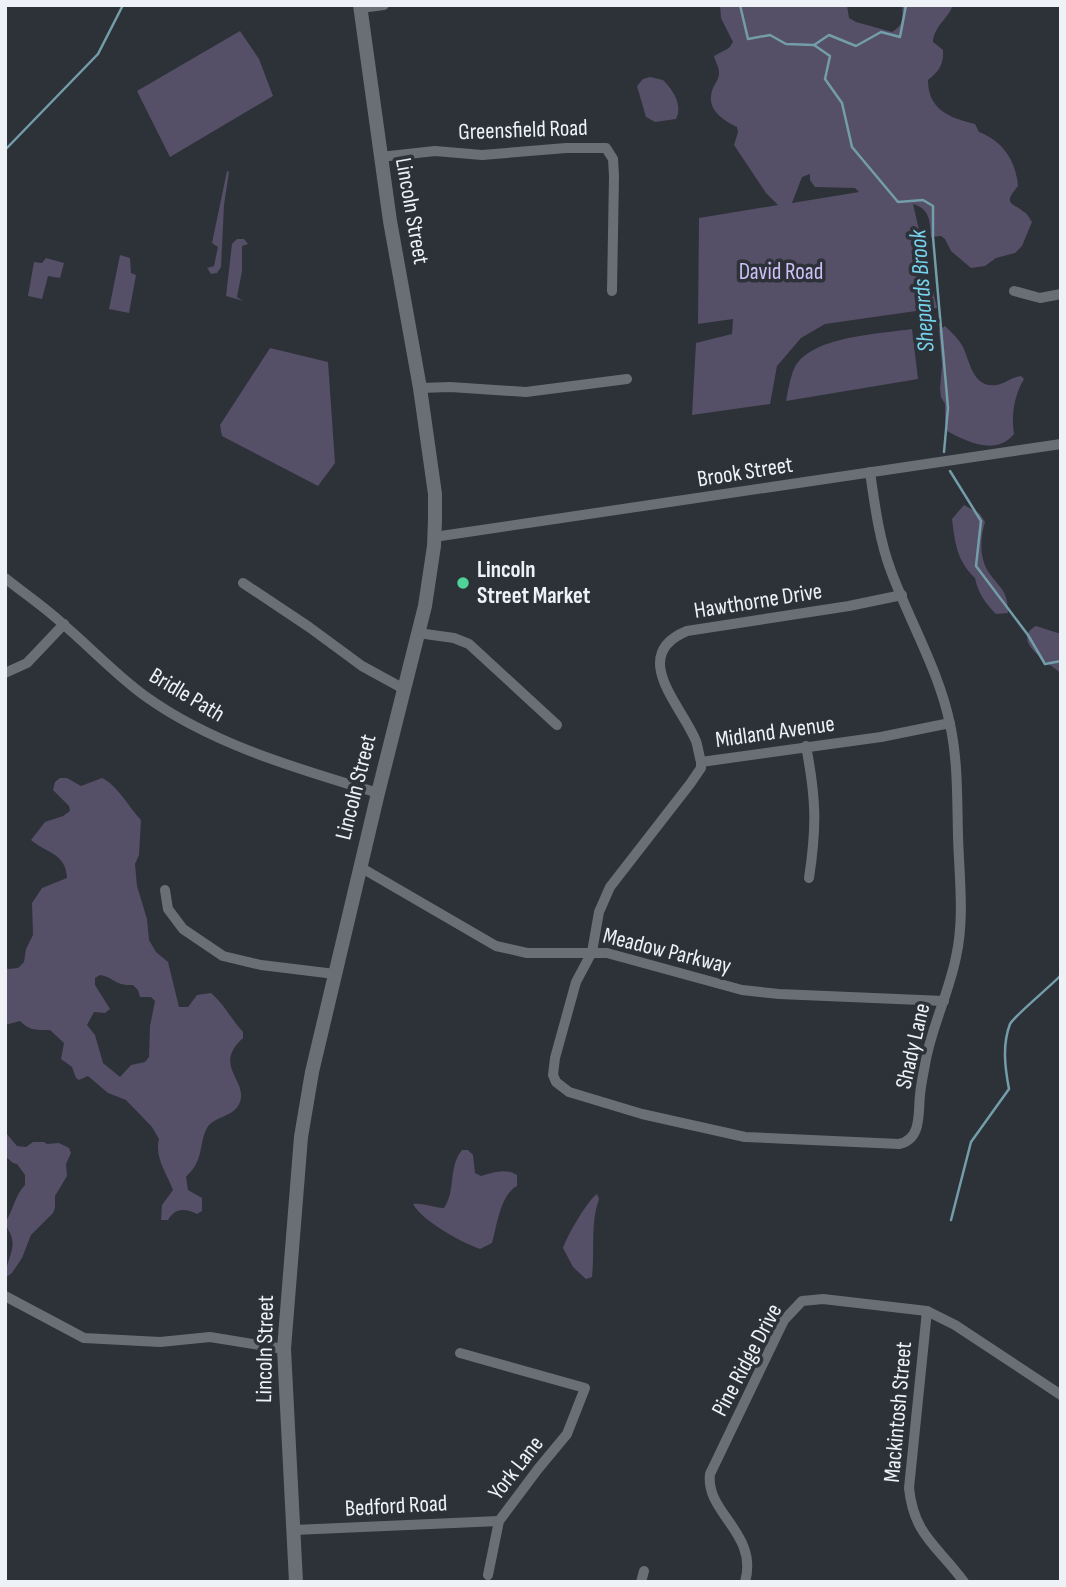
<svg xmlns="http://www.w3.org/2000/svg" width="1066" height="1587" viewBox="0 0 1066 1587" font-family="'Sofia Sans Condensed',sans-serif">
<rect width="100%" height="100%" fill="#2d3138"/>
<!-- green -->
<g fill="#554f67" fill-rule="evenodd">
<path d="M720,5H847L849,18L856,22L892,32C904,25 903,18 902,5H953C948,19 934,26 933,42L943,50C944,65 938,72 928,80C928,110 950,118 975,124L979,132C1003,141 1016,161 1018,186C1003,204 1011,202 1024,212C1028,214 1029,218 1032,222L1022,246L1015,253L996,258L985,266L971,268L951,251L945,239L941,236L931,237C930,221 930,209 913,204L937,308L825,324L801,338L777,366L770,404L692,415L696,343L732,334L733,319L698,324L699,218L778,205L766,193L734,145L738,132L737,127C721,119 705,108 713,88C716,82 719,79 719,72C719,67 715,61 714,56L729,48L733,42L721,18ZM810,174V180L815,187L855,188L859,192L792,203L802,177Z"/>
<polygon points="240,31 259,59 273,96 170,157 137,91"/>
<path d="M650,77L663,80C673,90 683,105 676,119L655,122L646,117L637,86L643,79Z"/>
<polygon points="227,171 229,172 224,205 221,267 217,273 211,274 207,268 214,266 218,247 212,243"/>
<polygon points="237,239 244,239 248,244 242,246 242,271 237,297 243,301 226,296 232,244"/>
<polygon points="120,255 130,258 131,273 136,275 129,313 109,309"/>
<polygon points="46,258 64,263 60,278 48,276 42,299 28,296 34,262 42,263"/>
<path d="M945,326C951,332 959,339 963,347C970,362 973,388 996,385C1005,384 1012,377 1021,376L1024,379C1014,396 1011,415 1014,434C996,456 967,442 947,431L945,423V404L941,397L940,389L942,365L939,330Z"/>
<path d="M912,329L918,379L786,401C788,391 790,378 794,369C809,336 880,334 912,329Z"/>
<polygon points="270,348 328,362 335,463 318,486 222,436 220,425"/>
<path d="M964,505L980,514L985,522C980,539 979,557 989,573C1001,589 1008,591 1008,613L996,614C985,603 978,593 975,578C957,561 955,543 952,519Z"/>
<path d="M1036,626L1061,634V673C1048,663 1010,640 1036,626Z"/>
<path d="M60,778H67L81,786L102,778C117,785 129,807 141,820L139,855L135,864L137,886L147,919L149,940L156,952L168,962L179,1007H188L197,995L211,993C224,1004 231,1019 243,1032V1038C212,1066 248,1080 240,1102C234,1118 215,1115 207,1128C201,1138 202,1154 196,1164C194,1169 189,1173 186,1177L188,1190L202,1198V1211L197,1214C185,1208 175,1208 168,1220H161L162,1205L173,1190C167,1174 154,1157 159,1139L152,1127L126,1100L108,1093L88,1076L79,1080L76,1078L72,1067L61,1059L64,1043L50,1030C36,1030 30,1031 20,1021L5,1025V966L8,969L18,968L24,962L26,949L33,935L32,903L42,888L67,878C66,853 46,853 31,840L45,822L63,816L70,811L69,806L53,790L55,782ZM100,975C114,977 114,986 133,985L138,990L140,997H151L155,1001L150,1026L149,1057L145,1062L131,1065L120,1077L103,1063L95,1035L87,1025L94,1012L105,1013L110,1009L95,985V978Z"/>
<path d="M5,1118L6,1133L17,1146L26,1147L33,1142H44L47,1144L59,1143L69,1148L71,1153L66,1164L67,1176L55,1196V1208L53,1213L31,1235L22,1258L12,1273L5,1278C5,1264 15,1251 12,1239C11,1233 7,1228 5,1223C13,1211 15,1195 25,1185V1175L17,1164L13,1163L5,1156Z"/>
<path d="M462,1150H468L473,1155L475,1173L481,1176C494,1172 505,1168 517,1175V1186C500,1195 497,1226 492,1243L480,1249C461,1242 422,1221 413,1204C425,1203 433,1208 444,1208C456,1191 448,1167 462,1150Z"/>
<path d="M597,1194L599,1199C590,1224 595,1250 592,1277L586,1279L573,1267L563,1248C567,1236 587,1201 597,1194Z"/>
</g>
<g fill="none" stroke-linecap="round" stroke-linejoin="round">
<!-- stream -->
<g stroke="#749daa" stroke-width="2.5">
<polyline points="740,5 748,39 770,35 786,44 814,45 830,56 825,79 842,103 852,147 898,202 923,200 933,206 933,237 948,408 944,452"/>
<polyline points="814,45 829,35 856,46 881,32 900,37 906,5"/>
<polyline points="5,150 98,54 123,5"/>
<polyline points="950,471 981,521 976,566 1028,635 1045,664 1061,661"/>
<path d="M951,1220L971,1142L1009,1089C1005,1068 1002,1045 1010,1024C1014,1016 1051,986 1061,975"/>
</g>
<!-- street -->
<g stroke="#6a6f76" stroke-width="10">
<polyline points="361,8 384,5"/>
<polyline points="380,157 435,151 482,155 566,148 606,148 613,159 614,176 612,291"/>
<polyline points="1014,291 1040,298 1061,294"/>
<polyline points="420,388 450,387 526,392 627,379"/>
<path d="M870,472C875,506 879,539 891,571C910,622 939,671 950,724C958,761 957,798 958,835C959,876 965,917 956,957C949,992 933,1024 926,1059C924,1071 921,1083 920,1095C918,1113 922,1139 899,1144L745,1137L642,1114L569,1092L556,1082L553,1075L555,1058L576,982L592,952L599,912L610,887L690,784L701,768V762L881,737L950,723"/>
<polyline points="434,537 1061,444"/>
<path d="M5,578C25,594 46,608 64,625C91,648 116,675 145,696C213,745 299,769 378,793"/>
<polyline points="243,583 309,627 362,666 404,689"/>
<polyline points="418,633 454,638 469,644 557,725"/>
<polyline points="5,673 27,663 64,624"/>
<path d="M806,746C816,798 817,826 809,878"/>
<path d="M701,762C699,755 698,747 696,741C682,706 628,655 687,631L849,606L902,595"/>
<polyline points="360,867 496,946 527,953 607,953 742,990 779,994 944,1001"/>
<polyline points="165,890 168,909 183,929 223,956 261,965 335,974"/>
<polyline points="5,1296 84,1338 160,1342 210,1337 284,1349"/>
<path d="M927,1311L909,1488C914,1536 938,1546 964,1582"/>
<polyline points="460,1353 585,1388 567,1434 538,1469 499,1521 488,1575"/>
<polyline points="294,1530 499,1521"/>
<polyline points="641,1582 644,1571"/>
<path d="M745,1582C759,1533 705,1513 710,1474L784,1320L802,1301L823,1299L927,1311L955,1325L1061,1395"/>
</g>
<!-- secondary -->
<polyline stroke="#6a6f76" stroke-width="14" points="296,1582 284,1349 301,1137 312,1072 378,793 425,606 434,546 435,520 435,494 420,388 390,221 360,5"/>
</g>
<!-- markers -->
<circle fill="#50d398" stroke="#2d3138" stroke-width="2.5" cx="463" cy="583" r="7"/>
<g text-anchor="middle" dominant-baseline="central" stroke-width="7" stroke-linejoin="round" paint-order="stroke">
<!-- street labels -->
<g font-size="23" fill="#eef1f5" stroke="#2d3138">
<text transform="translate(523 130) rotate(-2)">Greensfield Road</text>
<text transform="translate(412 211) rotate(80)">Lincoln Street</text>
<text transform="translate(745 472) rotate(-9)">Brook Street</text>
<text transform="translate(758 601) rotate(-9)">Hawthorne Drive</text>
<text transform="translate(187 695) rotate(31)">Bridle Path</text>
<text transform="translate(775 732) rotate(-8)">Midland Avenue</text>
<text transform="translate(356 787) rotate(-76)">Lincoln Street</text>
<text transform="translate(667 951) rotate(14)">Meadow Parkway</text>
<text transform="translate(913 1046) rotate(-77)">Shady Lane</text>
<text transform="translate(265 1349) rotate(-89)">Lincoln Street</text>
<text transform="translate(747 1360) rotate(-62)">Pine Ridge Drive</text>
<text transform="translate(898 1412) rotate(-85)">Mackintosh Street</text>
<text transform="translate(516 1468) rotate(-52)">York Lane</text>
<text transform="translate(396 1506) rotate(-3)">Bedford Road</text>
</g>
<!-- park labels -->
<g font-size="23" fill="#cfc0f6" stroke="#2d3138">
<text x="781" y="272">David Road</text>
</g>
<!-- poi labels -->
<g font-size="23" font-weight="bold" fill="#eef1f5" stroke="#2d3138" text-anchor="start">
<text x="477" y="570">Lincoln<tspan x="477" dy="26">Street Market</tspan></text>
</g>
<!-- water labels -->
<g font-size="24" font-style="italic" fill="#77d3ee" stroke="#2d3138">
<text transform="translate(922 291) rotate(-94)">Shepards Brook</text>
</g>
</g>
<!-- border -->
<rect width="1066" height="1587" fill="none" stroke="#eef1f5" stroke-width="14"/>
</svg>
